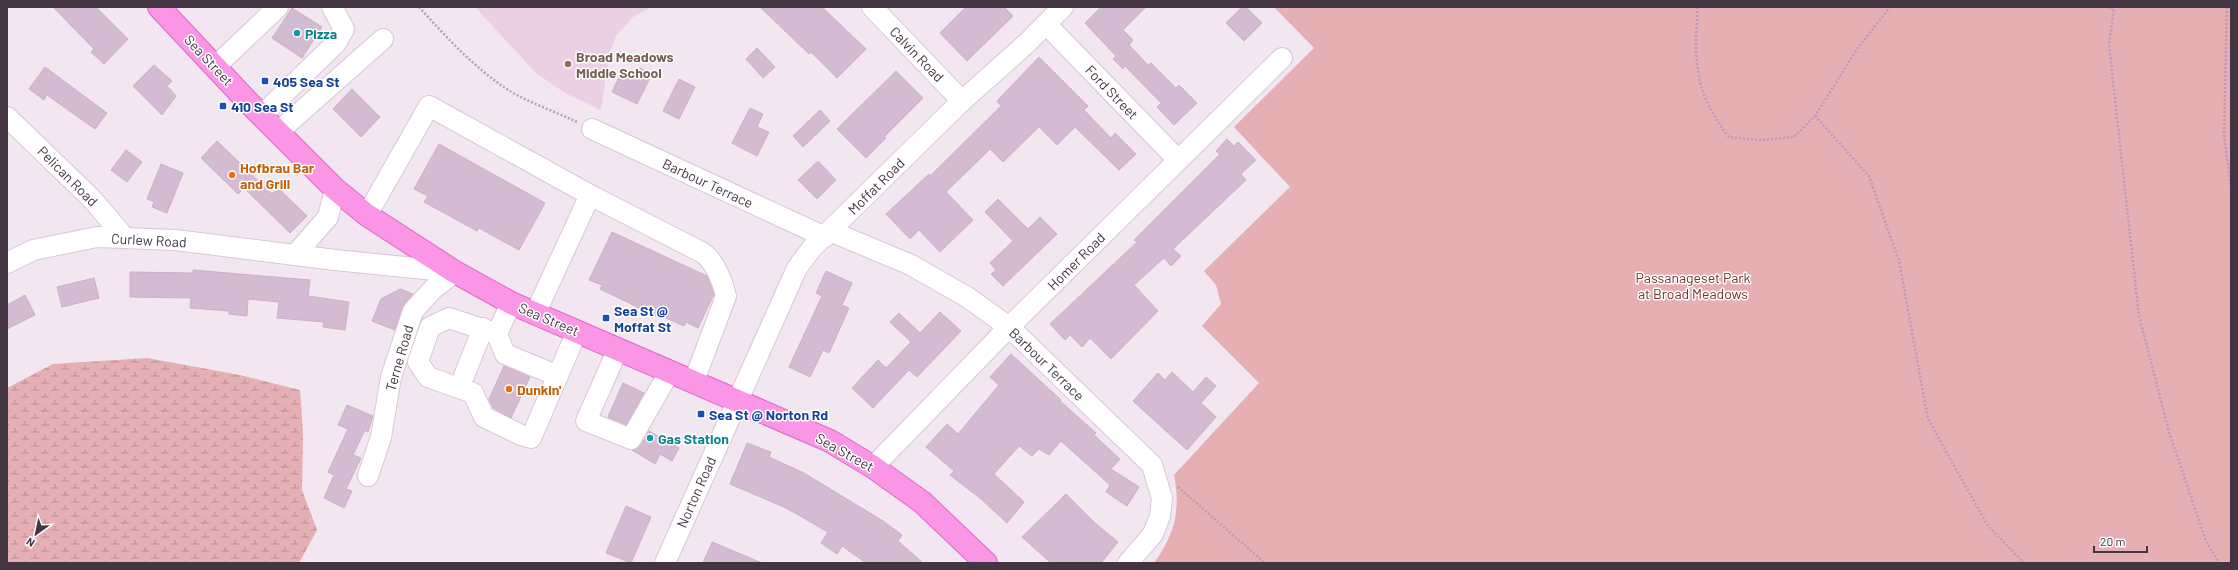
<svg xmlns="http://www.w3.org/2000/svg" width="2238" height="570" viewBox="0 0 2238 570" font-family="Barlow,sans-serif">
<defs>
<pattern id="wetland-marsh" width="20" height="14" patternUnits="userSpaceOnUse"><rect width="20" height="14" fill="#e5afb3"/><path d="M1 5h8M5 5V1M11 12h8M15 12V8" fill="none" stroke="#bb8f93"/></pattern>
</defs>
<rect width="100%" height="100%" fill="#f2e6f0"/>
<!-- education -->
<polygon fill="#ebd0e5" points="475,7 652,7 633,17 616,36 609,55 601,110 565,93 536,73"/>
<!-- wetland -->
<polygon fill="url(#wetland-marsh)" points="147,358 240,375 300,390 303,432 302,490 317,530 299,563 7,563 7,388 53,364"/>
<!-- park -->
<path fill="#e5afb3" d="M1274,7H2231V563H1154C1175,534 1181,510 1174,475L1259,383L1202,326L1221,304L1216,285L1204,271L1290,187L1234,127L1314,48Z"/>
<!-- building -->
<g fill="#d3bbd1" stroke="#ceafcb">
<polygon points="53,7 96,7 128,39 104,64 91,52 94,49"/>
<polygon points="760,7 822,7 866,49 837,78 811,52 809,54"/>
<polygon points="966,7 1004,7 1013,16 967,61 940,33"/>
<polygon points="1101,7 1146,7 1123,30 1133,40 1129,45 1148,65 1151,63 1176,88 1179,85 1197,103 1174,125 1157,107 1161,103 1125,66 1123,69 1113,59 1116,56 1085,23"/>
<polygon points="1242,7 1246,7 1262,23 1244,41 1226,23"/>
<polygon points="292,8 322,27 302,58 272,38"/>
<polygon points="757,48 775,67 763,78 746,59"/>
<polygon points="1039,57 1088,106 1084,110 1111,138 1115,133 1136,154 1119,170 1075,127 1057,145 1039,127 1003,162 990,149 946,192 973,220 940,252 919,230 910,239 886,214 929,174 930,176 1001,106 997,101"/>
<polygon points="154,65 172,81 167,86 176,96 162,115 133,86"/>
<polygon points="45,67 107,113 95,129 47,95 44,100 29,89"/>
<polygon points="640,68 652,74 637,104 612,92 622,71 635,78"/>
<polygon points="896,71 923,98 884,137 886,138 866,158 837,129"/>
<polygon points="679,79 695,87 679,119 663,111"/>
<polygon points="352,89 380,117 361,137 333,109"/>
<polygon points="750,108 763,114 757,127 769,132 757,156 732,143"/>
<polygon points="820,110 830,121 803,147 793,136"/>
<polygon points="1227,139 1234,146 1238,142 1256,160 1241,174 1246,180 1173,249 1181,256 1171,266 1164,258 1134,285 1158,311 1111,359 1090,338 1082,347 1070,335 1065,340 1050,324 1137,242 1134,240 1220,154 1216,151"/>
<polygon points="217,141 272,194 278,188 307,216 290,233 244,188 238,194 201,158"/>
<polygon points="439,144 545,203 519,250 479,228 477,231 424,202 428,196 414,189"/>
<polygon points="126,150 142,162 127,182 111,170"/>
<polygon points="818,161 836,180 817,199 798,180"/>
<polygon points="161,164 183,173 167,213 152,207 154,202 147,199"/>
<polygon points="998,199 1028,229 1040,217 1057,234 1003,286 991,274 996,270 990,263 1013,241 985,212"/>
<polygon points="612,232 707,276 714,294 698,328 686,322 684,326 657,314 656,316 600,289 602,285 589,280"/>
<polygon points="193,270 310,280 308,296 349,302 345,330 323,327 324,322 277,318 279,302 248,299 247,316 229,314 229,311 190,308 191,298 130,297 130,272 193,273"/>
<polygon points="826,271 852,283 842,305 849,308 829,353 823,350 810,377 789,367 822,296 816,293"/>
<polygon points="94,278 99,298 62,307 57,287"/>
<polygon points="400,289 413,294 402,307 395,330 372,321 381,299"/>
<polygon points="25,295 35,315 7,329 7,305"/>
<polygon points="940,312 961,331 917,377 909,370 873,408 852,388 878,360 886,368 911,342 890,322 899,313 920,333"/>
<polygon points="1011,354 1061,400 1060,401 1096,433 1094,435 1120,459 1111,469 1139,487 1127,506 1106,492 1110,485 1061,441 1049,455 1039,449 1032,456 1019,446 994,474 1024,502 1007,523 981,499 950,475 954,471 926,447 947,424 958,434 999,385 990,377"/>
<polygon points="504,366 530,377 511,418 493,408 489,399"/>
<polygon points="1172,372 1193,392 1206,377 1216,386 1201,403 1216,417 1187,450 1133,401 1158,373 1165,380"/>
<polygon points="623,383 644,393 626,425 608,417"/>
<polygon points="347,405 373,416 368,432 365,430 353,455 361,458 346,489 352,491 344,508 324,498 334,475 328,472 348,429 338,425"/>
<polygon points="649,431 679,448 672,461 660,454 655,464 632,450 641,445"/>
<polygon points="747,443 771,452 769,457 804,473 883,521 902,535 898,541 923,563 866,563 842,546 837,554 821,543 828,532 786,508 730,484"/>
<polygon points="1066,494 1095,523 1118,542 1101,563 1051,563 1022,537"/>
<polygon points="626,506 651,517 631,563 606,553"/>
<polygon points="712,542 762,563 703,563"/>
</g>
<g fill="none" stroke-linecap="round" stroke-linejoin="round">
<!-- minor casing -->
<g stroke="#dbc5d8" stroke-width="22">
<g id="minor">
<polyline points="872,7 962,101"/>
<polyline points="1046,24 1178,160"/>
<polyline points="215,67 278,7"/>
<polyline points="261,116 336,43 344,29 332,7"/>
<polyline points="7,117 92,199 125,238"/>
<polyline points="592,129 825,237"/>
<polyline points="278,132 383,39"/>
<path d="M590,195L703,253C715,262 723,282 726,296L694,381"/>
<polyline points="367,215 429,106 590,195 535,314"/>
<polyline points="830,231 911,265 967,297 1009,327 1152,465 1162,498 1160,516 1153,534 1128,563"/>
<polyline points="295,255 328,217 335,189"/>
<polyline points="7,263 33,250 97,237 175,240 335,260 455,272"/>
<polyline points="511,303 497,334 505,354 558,376"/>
<polyline points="497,334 449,318 430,327 418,362 428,377 473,393 484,417 521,435 531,438 577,331"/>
<polyline points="618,349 586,421 631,439 670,371"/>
<polyline points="464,376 483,328"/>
<polyline points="873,467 1009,327 1282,58"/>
<polyline points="368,476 381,437 391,377 413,311 433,289 455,272"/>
<polyline points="665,563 797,268 812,248 962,101 1027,43 1063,7"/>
</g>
</g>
<!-- major casing -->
<g stroke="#df66c9" stroke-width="24">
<polyline id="major" points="159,7 249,103 335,189 367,215 455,272 511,303 830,441 873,467 922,502 986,563"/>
</g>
<!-- path -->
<g stroke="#bf9aba" stroke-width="2.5" stroke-dasharray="2 2" stroke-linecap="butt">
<path d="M419,7C448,39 476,70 513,93C533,104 556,112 577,122"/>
<path d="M1697,7C1698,18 1696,30 1696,41C1696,81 1704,105 1729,137L1760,140L1794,137L1815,116L1857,49L1890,7"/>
<polyline points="2107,7 2114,9 2109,45 2139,316 2169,432 2206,541 2219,563"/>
<polyline points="2227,7 2224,136 2231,187"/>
<polyline points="1815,116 1869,176 1899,261 1928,419 1988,526 2024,563"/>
<polyline points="1178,487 1265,563"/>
</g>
<!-- minor -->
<use href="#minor" stroke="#fff" stroke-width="20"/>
<!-- major -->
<use href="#major" stroke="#fb96e6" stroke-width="22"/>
</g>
<!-- markers -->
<g fill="#0f9aa8" stroke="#fff" stroke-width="1.5">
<circle cx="297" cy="33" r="4"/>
<circle cx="650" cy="438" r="4"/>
</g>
<circle fill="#8d6e63" stroke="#fff" stroke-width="1.5" cx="568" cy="64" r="4"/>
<g fill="#1a4fb4" stroke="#fff" stroke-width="1.5">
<rect x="261" y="77" width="8" height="8" rx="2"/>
<rect x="219" y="102" width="8" height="8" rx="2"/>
<rect x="602" y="314" width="8" height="8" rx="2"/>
<rect x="697" y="410" width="8" height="8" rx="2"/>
</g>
<g fill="#e8710a" stroke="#fff" stroke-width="1.5">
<circle cx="232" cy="175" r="4"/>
<circle cx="509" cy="389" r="4"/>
</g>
<g text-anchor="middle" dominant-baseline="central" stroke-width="3" stroke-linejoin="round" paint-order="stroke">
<!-- culture labels -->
<g font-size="14" font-weight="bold" fill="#0d838f" stroke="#fff" text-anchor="start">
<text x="305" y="33">Pizza</text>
<text x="658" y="438">Gas Station</text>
</g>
<!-- street labels -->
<g font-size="14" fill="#443543" stroke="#fff">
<text transform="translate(917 54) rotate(46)">Calvin Road</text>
<text transform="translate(209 60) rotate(47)">Sea Street</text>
<text transform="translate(1112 92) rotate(46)">Ford Street</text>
<text transform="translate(68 176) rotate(45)">Pelican Road</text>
<text transform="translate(708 183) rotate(25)">Barbour Terrace</text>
<text transform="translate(876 186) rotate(-45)">Moffat Road</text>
<text transform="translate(149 240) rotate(3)">Curlew Road</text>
<text transform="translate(1076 261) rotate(-45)">Homer Road</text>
<text transform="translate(549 319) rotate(23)">Sea Street</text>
<text transform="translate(399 358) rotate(-74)">Terne Road</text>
<text transform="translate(1047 364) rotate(44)">Barbour Terrace</text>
<text transform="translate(845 452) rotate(29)">Sea Street</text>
<text transform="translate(696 492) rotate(-66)">Norton Road</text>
</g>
<!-- education labels -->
<g font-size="14" font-weight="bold" fill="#785e54" stroke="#fff" text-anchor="start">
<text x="576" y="56">Broad Meadows<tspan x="576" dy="16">Middle School</tspan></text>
</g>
<!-- transit labels -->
<g font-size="14" font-weight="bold" fill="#164399" stroke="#fff" text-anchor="start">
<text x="273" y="81">405 Sea St</text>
<text x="231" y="106">410 Sea St</text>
<text x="614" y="310">Sea St @<tspan x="614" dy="16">Moffat St</tspan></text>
<text x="709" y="414">Sea St @ Norton Rd</text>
</g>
<!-- food labels -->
<g font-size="14" font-weight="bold" fill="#c56008" stroke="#fff" text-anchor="start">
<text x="240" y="167">Hofbrau Bar<tspan x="240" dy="16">and Grill</tspan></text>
<text x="517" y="389">Dunkin'</text>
</g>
<!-- park labels -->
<g font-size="14" fill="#74332b" stroke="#fff">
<text x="1693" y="277">Passanageset Park<tspan x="1693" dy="16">at Broad Meadows</tspan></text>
</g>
</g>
<!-- border -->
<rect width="2238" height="570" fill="none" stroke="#443543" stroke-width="16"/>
<!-- north arrow -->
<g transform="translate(36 534) rotate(213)" stroke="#ffffff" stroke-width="3" paint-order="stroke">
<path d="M0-3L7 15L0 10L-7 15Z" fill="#443543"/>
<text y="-6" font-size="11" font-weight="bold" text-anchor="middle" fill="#443543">N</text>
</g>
<!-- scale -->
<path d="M2094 546v6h53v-6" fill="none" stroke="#443543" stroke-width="2"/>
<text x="2100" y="546" font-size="12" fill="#443543" stroke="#ffffff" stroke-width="3" paint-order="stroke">20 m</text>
</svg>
